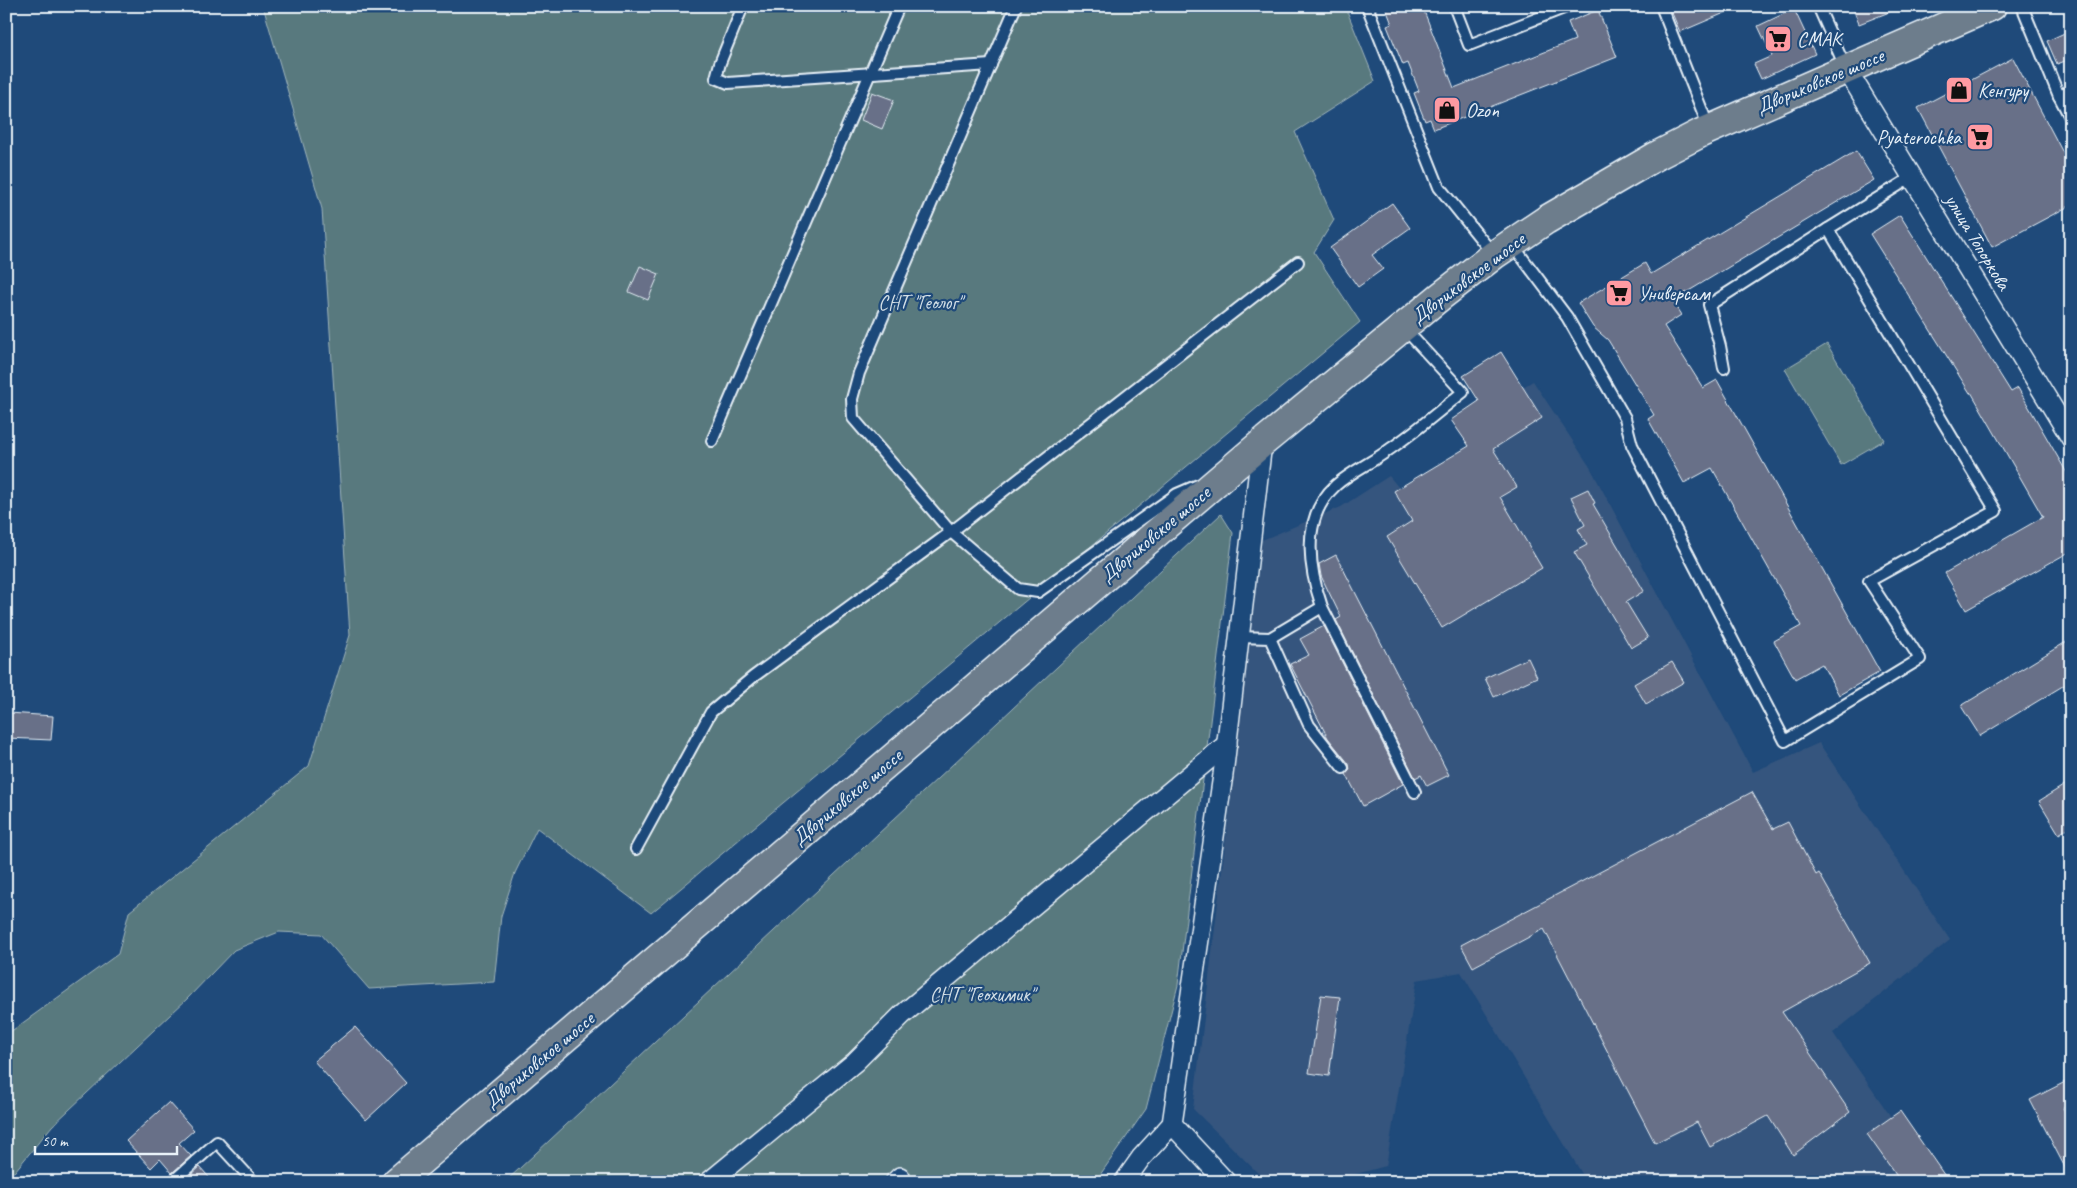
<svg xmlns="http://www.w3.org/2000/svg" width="2077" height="1188" viewBox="0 0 2077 1188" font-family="Caveat,sans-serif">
<rect width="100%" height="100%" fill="#1f4a7a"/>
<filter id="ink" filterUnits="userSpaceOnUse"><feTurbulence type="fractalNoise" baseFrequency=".02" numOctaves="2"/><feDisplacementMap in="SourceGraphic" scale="10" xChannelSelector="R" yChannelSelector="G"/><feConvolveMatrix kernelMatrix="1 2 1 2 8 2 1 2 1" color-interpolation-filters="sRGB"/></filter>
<g filter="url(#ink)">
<!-- built -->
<polygon fill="#35557e" points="1533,381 1590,467 1753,772 1819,743 1950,940 1833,1033 1936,1182 1587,1182 1461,972 1417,980 1386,1166 1326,1182 1267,1182 1193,1109 1262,540 1341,507 1389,476 1399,488 1469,446 1451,420 1466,410 1472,418"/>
<!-- green -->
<g fill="#59797e" stroke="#a0b5bb">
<polygon points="263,6 1345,6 1375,81 1295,132 1334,220 1314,252 1360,322 651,913 537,828 515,873 501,916 494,982 369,989 321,934 279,932 234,950 188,998 52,1126 6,1182 6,1035 118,954 129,912 309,766 350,635 322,209"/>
<polygon points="1827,344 1884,440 1841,465 1785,369"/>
<polygon points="1221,514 1233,533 1178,985 1146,1109 1095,1182 505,1182"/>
</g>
<!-- building -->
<g fill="#677088" stroke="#e8f1f8">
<polygon points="1385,6 1422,6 1454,88 1575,40 1568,22 1598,10 1617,57 1434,129 1430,119 1425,121 1414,93 1419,91 1408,63 1403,65 1387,26 1392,24"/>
<polygon points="1669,6 1741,6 1680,32"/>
<polygon points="1852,6 1901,6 1902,7 1859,24"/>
<polygon points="1794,9 1815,54 1761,79 1754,64 1772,56 1758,26"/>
<polygon points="2071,30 2071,59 2057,64 2047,41"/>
<polygon points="2013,58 2071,168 2071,205 1992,247 1918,108"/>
<polygon points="872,92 894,100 882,129 861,120"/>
<polygon points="1856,151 1874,180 1672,301 1681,315 1664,326 1703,388 1717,380 1880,672 1839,695 1822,664 1795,679 1774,641 1801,626 1712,468 1684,483 1648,419 1654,415 1608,340 1593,327 1578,303 1645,263 1651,274"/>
<polygon points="1392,203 1410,228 1372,255 1383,269 1358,287 1330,248"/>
<polygon points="1900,215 2011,392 2018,388 2071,480 2071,551 1966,610 1945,573 2043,517 1971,392 1970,393 1870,234"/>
<polygon points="640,266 659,274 648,300 629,292"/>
<polygon points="1501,352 1542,418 1493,449 1517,487 1500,497 1542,568 1442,628 1387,537 1412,521 1394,491 1469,446 1451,420 1479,401 1463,376"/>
<polygon points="1588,489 1595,503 1593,504 1644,591 1626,602 1648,638 1631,648 1574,552 1587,545 1578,529 1585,525 1571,497"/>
<polygon points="1336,555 1449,775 1427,786 1421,775 1415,778 1336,620 1341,617 1321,576 1319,564"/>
<polygon points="1324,626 1403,784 1363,806 1346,774 1350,770 1349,764 1328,738 1290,664 1309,655 1300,639"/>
<polygon points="2071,639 2071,681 1980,736 1961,706"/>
<polygon points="1528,658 1537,677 1494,697 1485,678"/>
<polygon points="1672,662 1684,682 1646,704 1634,684"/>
<polygon points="9,713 53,716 51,740 7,738"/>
<polygon points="2071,781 2071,826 2059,834 2039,801"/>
<polygon points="1752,792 1773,829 1788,822 1816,875 1819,873 1870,963 1782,1012 1850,1112 1793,1155 1768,1116 1710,1147 1697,1122 1655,1143 1544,929 1473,967 1461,945"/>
<polygon points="1321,995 1340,997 1329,1076 1309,1073"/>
<polygon points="355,1027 406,1083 366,1120 314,1061"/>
<polygon points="2071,1079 2071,1105 2063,1108 2071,1123 2071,1179 2030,1100"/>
<polygon points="169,1102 194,1130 179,1143 191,1156 172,1173 160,1159 151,1168 126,1141"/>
<polygon points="1900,1111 1949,1182 1901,1182 1867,1134"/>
<polygon points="200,1167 213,1182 183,1182"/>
</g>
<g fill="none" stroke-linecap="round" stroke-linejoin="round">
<!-- service casing -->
<g stroke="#e8f1f8" stroke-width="14">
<g id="service">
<polyline points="743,6 720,63 716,78 728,83 991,65"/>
<polyline points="1016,6 859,373 852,399 853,418 951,532 1018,589 1038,592 1177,494 1198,485"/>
<polyline points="1370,6 1369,11 1439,187 1493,254"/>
<polyline points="1454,6 1469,45 1569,6"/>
<polyline points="1661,6 1709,128"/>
<polyline points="1818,6 1846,69"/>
<polyline points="2022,6 2059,96 2071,91"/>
<polyline points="2059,96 2071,119"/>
<polyline points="1828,229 1912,177"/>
<polyline points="1512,244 1567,317 1625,418 1632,445 1785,741 1920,659 1869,581 1996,511 1828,229 1709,305 1720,346 1724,368"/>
<path d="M1403,327L1463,392C1439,411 1415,432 1390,449C1373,462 1352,471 1336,485C1301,517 1308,566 1322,607L1415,792"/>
<polyline points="712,441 899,6"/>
<polyline points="1239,637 1270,638 1309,725 1343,768"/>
<polyline points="1270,638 1322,607"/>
<polyline points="636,849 711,712 753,677 951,532 1298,262"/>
<polyline points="172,1182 217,1142 254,1182"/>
</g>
</g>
<!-- minor casing -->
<g stroke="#e8f1f8" stroke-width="22">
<g id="minor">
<polyline points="1847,70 2071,438"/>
<polyline points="709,1182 855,1062 902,1015 1227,744"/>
<polyline points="895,1182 900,1177"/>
<polyline points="1124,1182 1141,1158 1172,1124"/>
<polyline points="1226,1182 1172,1124 1223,775 1262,443"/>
</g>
</g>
<!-- primary casing -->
<g stroke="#e8f1f8" stroke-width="31">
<polyline id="primary" points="396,1182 1262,443 1441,296 1494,255 1546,220 1658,155 1701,133 1992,6"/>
</g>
<!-- service -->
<use href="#service" stroke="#1f4a7a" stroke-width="10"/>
<!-- minor -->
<use href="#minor" stroke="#1f4a7a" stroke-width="19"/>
<!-- primary -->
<use href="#primary" stroke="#6d7d8c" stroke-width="28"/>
</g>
</g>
<!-- icons -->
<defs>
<g id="supermarket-square" transform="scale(1.4375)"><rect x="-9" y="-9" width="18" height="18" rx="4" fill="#ff9aa2" stroke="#1f4a7a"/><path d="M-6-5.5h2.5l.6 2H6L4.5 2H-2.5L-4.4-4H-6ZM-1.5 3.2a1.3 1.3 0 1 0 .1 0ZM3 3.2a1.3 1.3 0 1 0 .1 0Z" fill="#111"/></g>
<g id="shop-square" transform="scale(1.4375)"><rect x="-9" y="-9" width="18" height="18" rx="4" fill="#ff9aa2" stroke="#1f4a7a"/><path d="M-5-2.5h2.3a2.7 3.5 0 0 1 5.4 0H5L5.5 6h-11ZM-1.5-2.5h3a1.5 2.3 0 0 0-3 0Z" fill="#111"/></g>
</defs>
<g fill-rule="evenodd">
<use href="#supermarket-square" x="1778" y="39"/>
<use href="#shop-square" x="1959" y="90"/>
<use href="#shop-square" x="1447" y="110"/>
<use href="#supermarket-square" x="1980" y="137"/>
<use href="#supermarket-square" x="1619" y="293"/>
</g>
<g text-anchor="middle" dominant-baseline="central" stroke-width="4.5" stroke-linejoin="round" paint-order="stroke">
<!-- poi labels -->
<g font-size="20" fill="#e8f1f8" stroke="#1f4a7a" text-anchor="start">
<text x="1797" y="39">СМАК</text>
<text x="1978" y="90">Кенгуру</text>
<text x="1466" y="110">Ozon</text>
<text x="1961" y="137" text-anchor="end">Pyaterochka</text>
<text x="1638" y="293">Универсам</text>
</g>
<!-- street labels -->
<g font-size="20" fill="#e8f1f8" stroke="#1f4a7a">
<text transform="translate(1820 81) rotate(-23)">Двориковское шоссе</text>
<text transform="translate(1978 242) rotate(59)">улица Топоркова</text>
<text transform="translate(1468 278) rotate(-37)">Двориковское шоссе</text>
<text transform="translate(1155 534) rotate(-40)">Двориковское шоссе</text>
<text transform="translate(847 797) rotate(-40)">Двориковское шоссе</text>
<text transform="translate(539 1060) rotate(-40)">Двориковское шоссе</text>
</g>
<!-- park labels -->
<g font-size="20" fill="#d3dfe6" stroke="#1f4a7a">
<text x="920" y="302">СНТ "Геолог"</text>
<text x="982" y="994">СНТ "Геохимик"</text>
</g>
</g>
<!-- margin -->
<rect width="2077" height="1188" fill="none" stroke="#1f4a7a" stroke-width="25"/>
<rect x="12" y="12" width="2052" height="1163" fill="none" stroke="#e8f1f8" stroke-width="2" filter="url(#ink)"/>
<!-- scale -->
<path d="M35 1146v8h142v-8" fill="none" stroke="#e8f1f8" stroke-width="2.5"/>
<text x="42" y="1146" font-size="15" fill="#e8f1f8" stroke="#1f4a7a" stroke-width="4" paint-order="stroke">50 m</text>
</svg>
